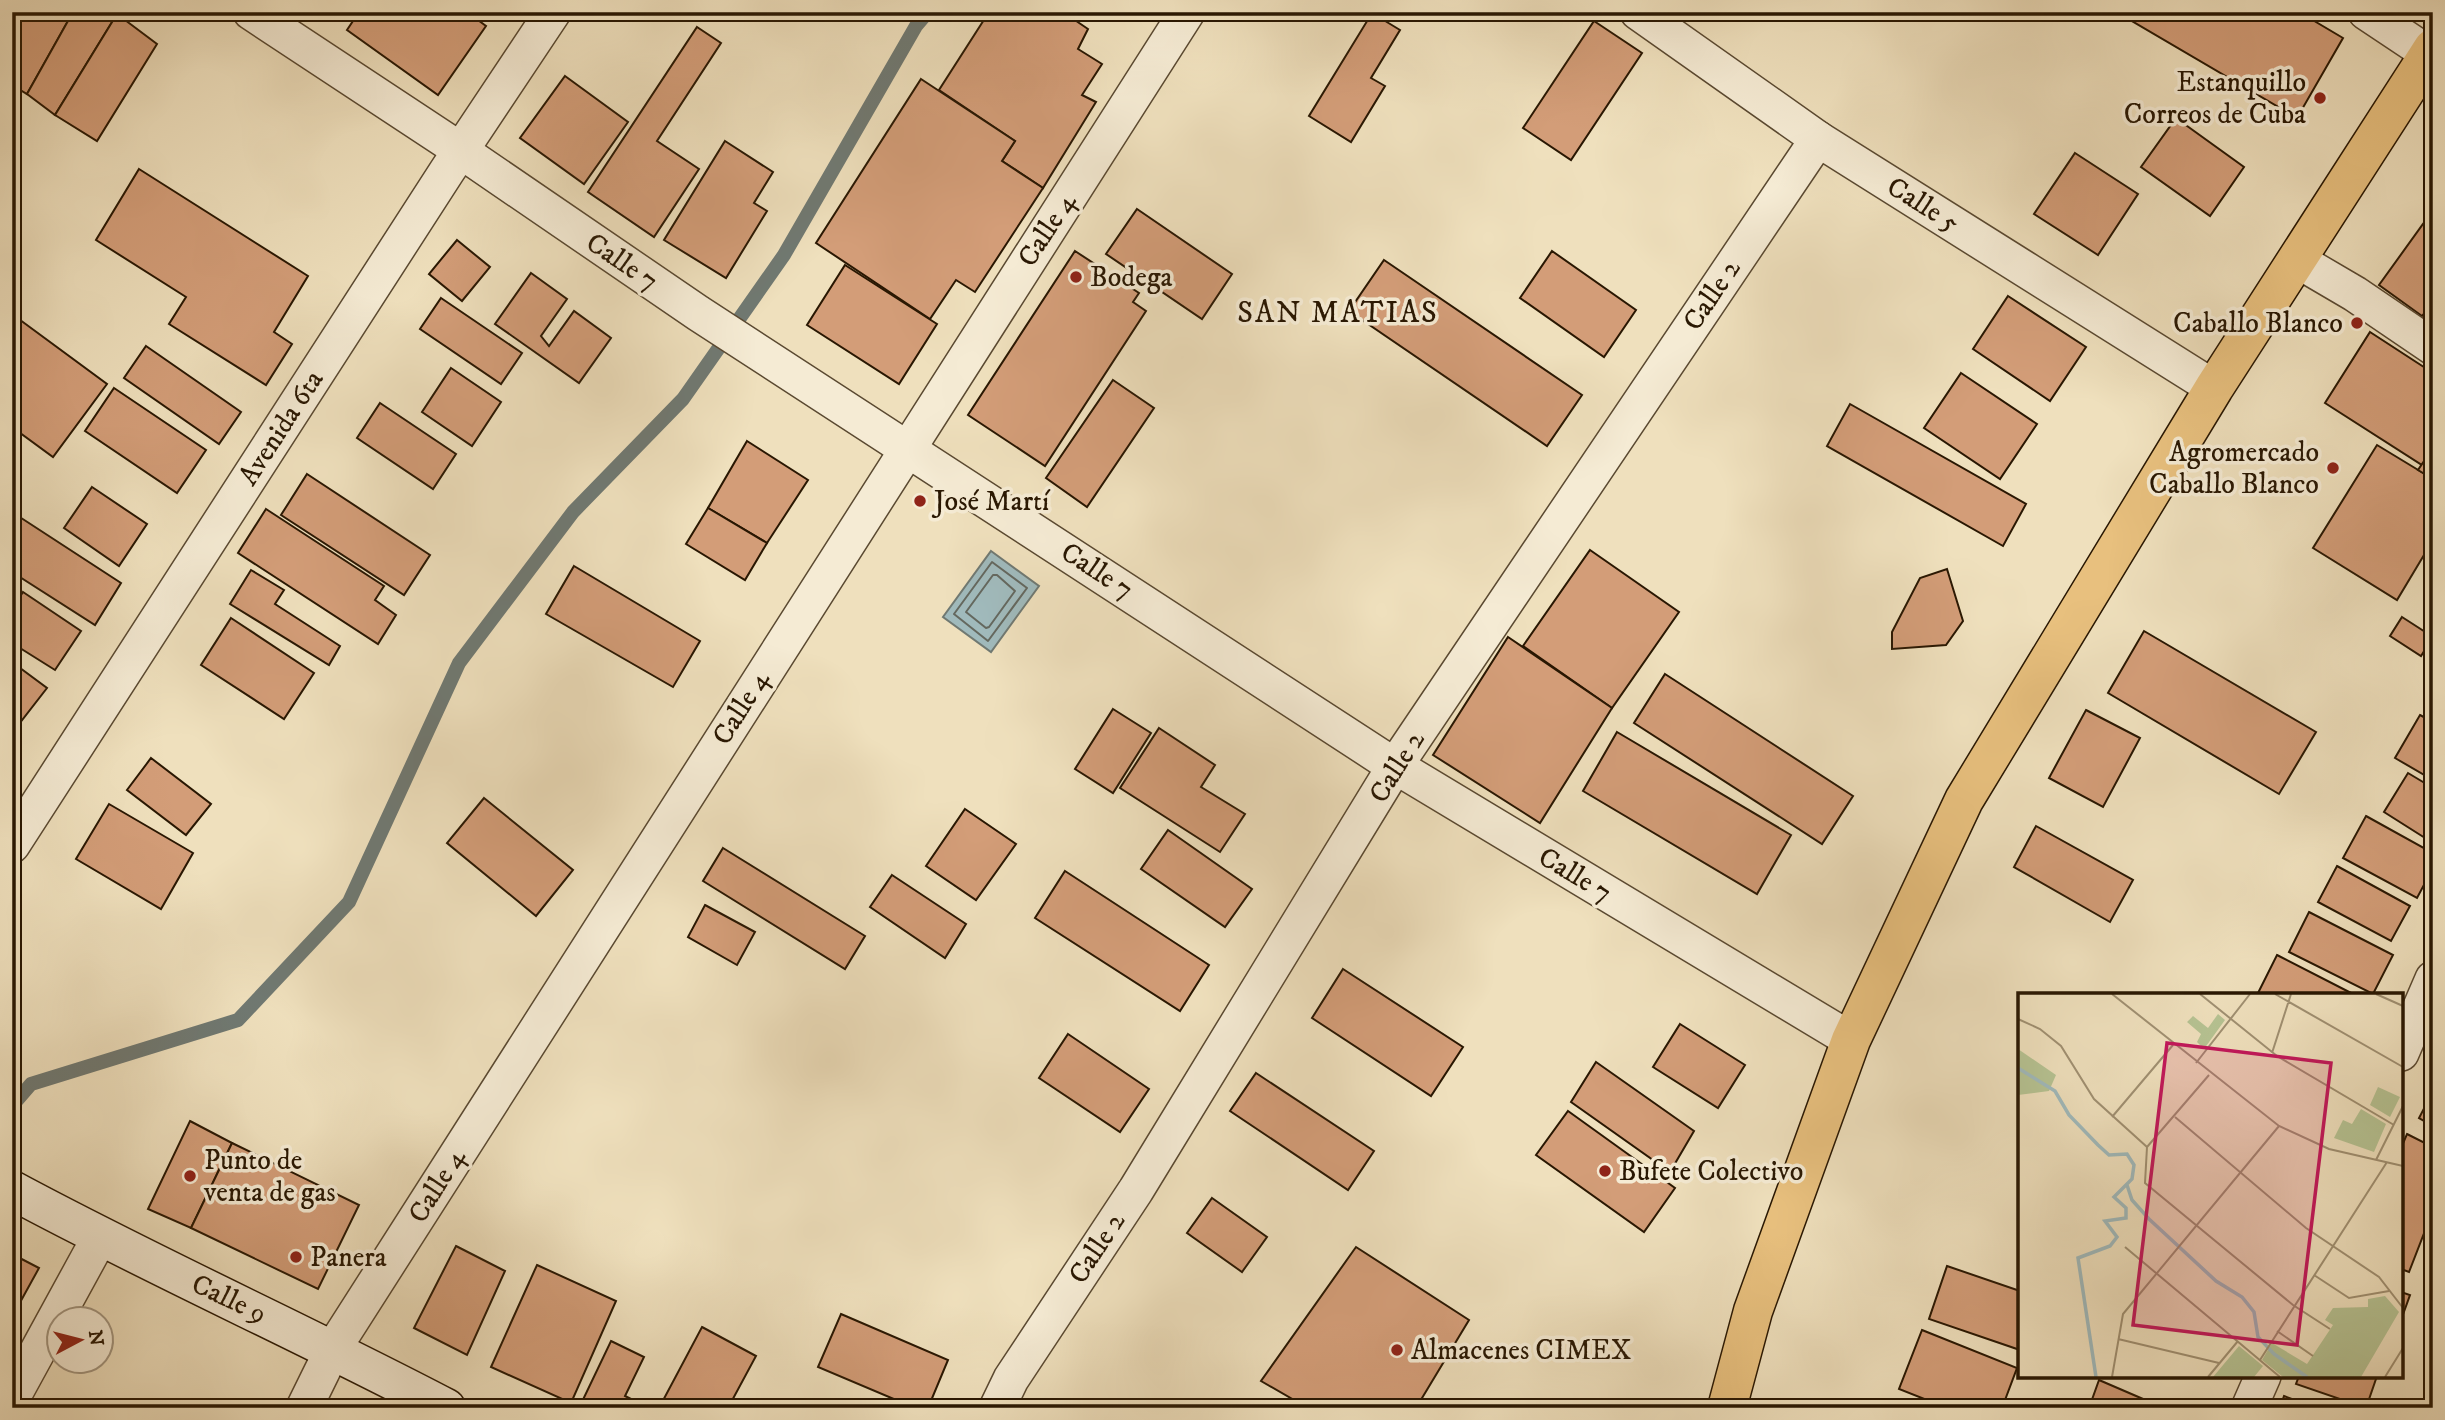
<svg xmlns="http://www.w3.org/2000/svg" width="2445" height="1420" viewBox="0 0 2445 1420" font-family="'IM FELL DW Pica',serif">
<rect width="100%" height="100%" fill="#efe0bd"/>
<filter id="stains"><feTurbulence type="fractalNoise" baseFrequency=".00286" numOctaves="4"/><feColorMatrix values="0 0 0 0 .2 0 0 0 0 .09 0 0 0 0 .02 0 0 0 .5 -.17"/></filter>
<radialGradient id="worn" r=".72"><stop offset=".6" stop-color="#630" stop-opacity="0"/><stop offset="1" stop-color="#630" stop-opacity=".3"/></radialGradient>
<!-- water -->
<polygon fill="#a0babc" stroke="#707972" stroke-width="2" points="991,551 1039,586 991,652 943,617"/>
<g fill="none" stroke-linecap="round" stroke-linejoin="round">
<!-- shore -->
<g stroke="#64685f" stroke-width="2">
<polygon points="992,562 1027,588 988,641 954,614"/>
<polygon points="993,575 997,575 1015,591 989,627 986,628 966,612"/>
</g>
<!-- stream -->
<polyline stroke="#707972" stroke-width="14" points="12,1106 31,1084 238,1020 349,902 459,663 573,512 683,399 784,255 916,26 928,12"/>
</g>
<!-- building -->
<g fill="#d39d78" stroke="#291702" stroke-width="2">
<polygon points="12,12 73,12 27,94 12,85"/>
<polygon points="73,12 114,12 117,14 55,115 27,94"/>
<polygon points="305,12 322,12 317,20"/>
<polygon points="359,12 467,12 486,26 438,95 347,30"/>
<polygon points="989,12 1063,12 1088,29 1078,49 1102,64 1082,95 1096,102 1043,188 1002,161 1015,141 939,90"/>
<polygon points="1711,12 1725,12 1720,19"/>
<polygon points="2121,12 2299,12 2343,38 2297,118 2120,14"/>
<polygon points="1372,13 1400,30 1371,78 1385,86 1351,142 1309,116"/>
<polygon points="117,14 157,44 97,141 55,115"/>
<polygon points="1594,21 1642,53 1571,160 1523,128"/>
<polygon points="697,27 721,43 657,141 699,169 654,237 588,192"/>
<polygon points="565,76 628,122 584,184 520,138"/>
<polygon points="921,79 1015,141 1002,161 1043,188 975,292 956,280 930,319 816,243"/>
<polygon points="2176,118 2244,167 2210,216 2141,167"/>
<polygon points="725,141 773,172 754,203 767,211 726,278 664,240"/>
<polygon points="2075,153 2138,194 2098,255 2034,214"/>
<polygon points="139,169 308,276 274,332 292,344 266,385 169,324 186,297 96,240"/>
<polygon points="1137,209 1232,274 1202,319 1106,254"/>
<polygon points="2423,224 2433,231 2433,302 2422,316 2379,285"/>
<polygon points="457,240 490,267 462,301 429,274"/>
<polygon points="1075,251 1139,293 1133,302 1146,311 1045,466 968,415"/>
<polygon points="1552,251 1636,310 1604,357 1520,298"/>
<polygon points="1384,260 1582,395 1547,446 1349,311"/>
<polygon points="845,265 937,324 899,384 807,325"/>
<polygon points="531,273 567,299 541,336 549,346 574,311 611,338 579,383 495,324"/>
<polygon points="2008,296 2086,347 2050,401 1973,349"/>
<polygon points="441,298 522,353 501,384 420,329"/>
<polygon points="12,314 107,384 53,457 12,427"/>
<polygon points="2370,332 2433,373 2433,448 2422,465 2325,403"/>
<polygon points="146,346 241,412 219,444 124,378"/>
<polygon points="451,368 501,402 472,446 422,412"/>
<polygon points="1961,373 2037,424 2000,479 1924,428"/>
<polygon points="1113,380 1154,408 1087,507 1046,478"/>
<polygon points="114,388 206,450 177,493 85,431"/>
<polygon points="380,403 456,454 433,489 357,438"/>
<polygon points="1850,404 2026,504 2003,546 1827,446"/>
<polygon points="747,441 808,480 767,543 708,508"/>
<polygon points="2377,445 2433,479 2433,540 2397,600 2313,548"/>
<polygon points="2433,448 2433,479 2418,470"/>
<polygon points="307,474 430,555 404,595 281,515"/>
<polygon points="92,487 147,524 119,566 64,528"/>
<polygon points="708,508 767,543 745,580 686,544"/>
<polygon points="266,509 384,586 375,600 396,615 378,644 238,553"/>
<polygon points="12,512 121,583 95,625 12,572"/>
<polygon points="1590,550 1679,612 1612,708 1523,646"/>
<polygon points="574,566 700,641 673,687 546,614"/>
<polygon points="1947,569 1963,621 1946,645 1892,649 1892,632 1920,578"/>
<polygon points="251,570 284,590 275,604 340,646 329,665 230,604"/>
<polygon points="23,592 81,631 55,670 12,643 12,609"/>
<polygon points="2402,617 2433,637 2421,656 2390,636"/>
<polygon points="231,618 314,673 284,719 201,665"/>
<polygon points="2144,631 2316,732 2279,794 2108,693"/>
<polygon points="1508,637 1612,708 1540,823 1433,755"/>
<polygon points="12,662 47,688 12,733"/>
<polygon points="1665,674 1853,796 1822,844 1634,723"/>
<polygon points="1113,709 1151,733 1113,793 1075,769"/>
<polygon points="2086,710 2140,738 2103,807 2049,778"/>
<polygon points="2420,715 2433,722 2433,780 2395,758"/>
<polygon points="1159,728 1215,765 1201,787 1245,814 1220,852 1120,788"/>
<polygon points="1617,732 1791,835 1757,894 1583,791"/>
<polygon points="151,758 211,804 186,835 127,790"/>
<polygon points="2408,773 2433,788 2433,843 2384,812"/>
<polygon points="484,798 573,870 536,916 447,843"/>
<polygon points="109,804 193,853 161,909 76,859"/>
<polygon points="965,809 1016,844 976,900 926,866"/>
<polygon points="2366,816 2433,853 2433,868 2417,898 2343,858"/>
<polygon points="2036,826 2133,880 2110,922 2014,867"/>
<polygon points="1168,830 1252,889 1225,927 1141,869"/>
<polygon points="723,848 865,936 845,969 703,881"/>
<polygon points="2337,866 2410,906 2391,941 2318,902"/>
<polygon points="1065,871 1209,965 1180,1011 1035,918"/>
<polygon points="892,875 966,924 945,958 870,907"/>
<polygon points="705,905 755,932 737,965 688,937"/>
<polygon points="2309,912 2393,955 2373,994 2289,952"/>
<polygon points="2277,955 2355,995 2257,995"/>
<polygon points="1343,969 1463,1047 1431,1096 1312,1018"/>
<polygon points="1680,1024 1745,1065 1718,1108 1653,1067"/>
<polygon points="1068,1034 1149,1089 1120,1132 1039,1078"/>
<polygon points="1596,1062 1694,1131 1670,1172 1571,1102"/>
<polygon points="1256,1073 1374,1151 1348,1190 1230,1111"/>
<polygon points="2430,1097 2433,1098 2433,1126 2419,1118"/>
<polygon points="1568,1111 1675,1188 1644,1232 1536,1155"/>
<polygon points="190,1121 232,1143 191,1228 148,1209"/>
<polygon points="2407,1134 2433,1147 2433,1210 2409,1272 2401,1269 2401,1148"/>
<polygon points="232,1143 359,1205 318,1289 191,1228"/>
<polygon points="1212,1198 1267,1237 1242,1272 1187,1233"/>
<polygon points="456,1246 505,1271 467,1355 414,1328"/>
<polygon points="1356,1247 1469,1320 1416,1408 1308,1408 1261,1381"/>
<polygon points="12,1254 39,1268 12,1317"/>
<polygon points="537,1265 616,1301 571,1403 491,1367"/>
<polygon points="1947,1266 2020,1291 2020,1350 1929,1319"/>
<polygon points="2401,1292 2410,1295 2401,1320"/>
<polygon points="841,1314 948,1360 928,1408 915,1408 818,1367"/>
<polygon points="702,1327 756,1356 728,1408 659,1408"/>
<polygon points="1922,1330 2017,1368 2002,1408 1947,1408 1899,1389"/>
<polygon points="611,1341 644,1357 625,1396 649,1408 579,1408"/>
<polygon points="2299,1376 2377,1376 2366,1408 2296,1384"/>
<polygon points="2099,1380 2164,1408 2089,1408"/>
<polygon points="2284,1396 2316,1408 2280,1408"/>
</g>
<g fill="none" stroke-linecap="round" stroke-linejoin="round">
<!-- street casing -->
<g stroke="#5a4931" stroke-width="38">
<g id="street">
<polyline points="251,12 445,140 698,313 1382,758 1851,1040"/>
<polyline points="1638,12 1818,139 2214,388"/>
<polyline points="2366,12 2429,54"/>
<polyline points="2297,260 2355,294 2433,347"/>
<polyline points="12,845 447,171 553,12"/>
<polyline points="2401,1053 2433,979"/>
<polyline points="12,1398 100,1237"/>
<polyline points="304,1408 333,1349 1187,12"/>
<polyline points="997,1408 1011,1379 1136,1190 1395,766 1818,139"/>
<polyline points="2249,1408 2263,1376"/>
</g>
</g>
<!-- secondary casing -->
<g stroke="#291702" stroke-width="41">
<path id="secondary" d="M12,1190C155,1267 303,1333 446,1408"/>
</g>
<!-- primary casing -->
<g stroke="#291702" stroke-width="41">
<polyline id="primary" points="1727,1408 1753,1311 1851,1040 1964,800 2214,388 2433,48"/>
</g>
<!-- street -->
<use href="#street" stroke="#f5ebd4" stroke-width="35"/>
<!-- secondary -->
<use href="#secondary" stroke="#f5ebd4" stroke-width="38"/>
<!-- primary -->
<use href="#primary" stroke="#e8c07e" stroke-width="38"/>
</g>
<!-- markers -->
<g fill="#8f2418" stroke="#f5ebd4" stroke-width="2.5">
<circle cx="2320" cy="98" r="7"/>
<circle cx="1076" cy="277" r="7"/>
<circle cx="2357" cy="323" r="7"/>
<circle cx="2333" cy="468" r="7"/>
<circle cx="920" cy="501" r="7"/>
<circle cx="1605" cy="1171" r="7"/>
<circle cx="190" cy="1176" r="7"/>
<circle cx="296" cy="1257" r="7"/>
<circle cx="1397" cy="1350" r="7"/>
</g>
<g text-anchor="middle" dominant-baseline="central" stroke-width="7" stroke-linejoin="round" paint-order="stroke">
<!-- poi labels -->
<g font-size="28" fill="#291702" stroke="#f5ebd4" text-anchor="start">
<text x="2306" y="82" text-anchor="end">Estanquillo<tspan x="2306" dy="32">Correos de Cuba</tspan></text>
<text x="1090" y="277">Bodega</text>
<text x="2343" y="323" text-anchor="end">Caballo Blanco</text>
<text x="2319" y="452" text-anchor="end">Agromercado<tspan x="2319" dy="32">Caballo Blanco</tspan></text>
<text x="934" y="501">José Martí</text>
<text x="204" y="1160">Punto de<tspan x="204" dy="32">venta de gas</tspan></text>
<text x="1619" y="1171">Bufete Colectivo</text>
<text x="310" y="1257">Panera</text>
<text x="1411" y="1350">Almacenes CIMEX</text>
</g>
<!-- street labels -->
<g font-size="28" fill="#291702" stroke="#f5ebd4">
<text transform="translate(1923 205) rotate(32)">Calle 5</text>
<text transform="translate(1047 230) rotate(-57)">Calle 4</text>
<text transform="translate(622 262) rotate(34)">Calle 7</text>
<text transform="translate(1712 295) rotate(-56)">Calle 2</text>
<text transform="translate(281 428) rotate(-57)">Avenida 6ta</text>
<text transform="translate(1097 571) rotate(33)">Calle 7</text>
<text transform="translate(741 708) rotate(-58)">Calle 4</text>
<text transform="translate(1397 767) rotate(-58)">Calle 2</text>
<text transform="translate(1575 875) rotate(31)">Calle 7</text>
<text transform="translate(437 1186) rotate(-58)">Calle 4</text>
<text transform="translate(1097 1248) rotate(-57)">Calle 2</text>
<text transform="translate(229 1299) rotate(25)">Calle 9</text>
</g>
<!-- neighbourhood labels -->
<g font-size="30" letter-spacing="2" fill="#291702" stroke="#f5ebd4">
<text x="1338" y="313">SAN MATIAS</text>
</g>
</g>
<!-- overview -->
<g transform="translate(2018 993)">
<rect width="385" height="385" fill="#efe0bd"/>
<path d="M200,21L207,27L186,56L179,49L183,41L169,29L175,23L190,35ZM0,56L38,82L31,98L0,102ZM360,94L382,104L372,124L352,112ZM343,116L368,131L356,159L316,145L325,127L334,131ZM367,303L381,319L343,384H265L244,367L254,350L289,371L315,332L307,327L315,315L350,314V306ZM221,353L245,373L236,384H195Z" fill="#b6c393"/>
<path fill="none" stroke="#a0babc" stroke-width="3.5" d="M0,75L37,98L51,122L80,152L91,162L109,161L116,172L114,186L96,204L108,215V225L87,228L99,244L92,253L60,265L78,384M109,192L114,207L131,226L198,288L224,304L236,319L240,344L256,361L289,384"/>
<path fill="none" stroke="#a09072" stroke-width="2" d="M94,1L261,133L311,156L385,173M182,1L259,63L376,132M257,1L385,74M358,1L385,13M0,26L22,36L43,53L76,106L129,154M254,60L273,1M178,70L232,1M94,124L155,52M157,124L288,235L361,284L385,315M129,154L127,190L275,312L312,336M129,154L191,82M358,167L385,113M107,254L262,384M296,282L331,305L371,298M259,338L295,363M100,346L201,370M242,367L369,169M94,384L105,321L261,133M190,384L220,348M367,384L385,355"/>
<path fill="#c2185b" fill-opacity="0.15" stroke="#c2185b" stroke-width="3.5" d="M149,50L313,70L279,352L115,332Z"/>
<rect width="385" height="385" fill="none" stroke="#291702" stroke-width="3.5"/>
</g>
<!-- margin -->
<rect width="2445" height="1420" fill="none" stroke="#efe0bd" stroke-width="42"/>
<rect x="14" y="14" width="2417" height="1392" fill="none" stroke="#291702" stroke-width="3.5"/>
<rect x="21" y="21" width="2403" height="1378" fill="none" stroke="#291702" stroke-width="2"/>
<!-- north arrow -->
<g transform="translate(80 1340) rotate(83)"><circle r="33" fill="#f5ebd4" stroke="#a39680" stroke-width="2"/>
<path d="M0-5L12 26L0 18L-12 26Z" fill="#8f2418"/>
<text y="-10" font-size="19" font-weight="bold" text-anchor="middle" fill="#291702">N</text>
</g>
<rect width="100%" height="100%" filter="url(#stains)"/>
<rect width="100%" height="100%" fill="url(#worn)"/>
</svg>
